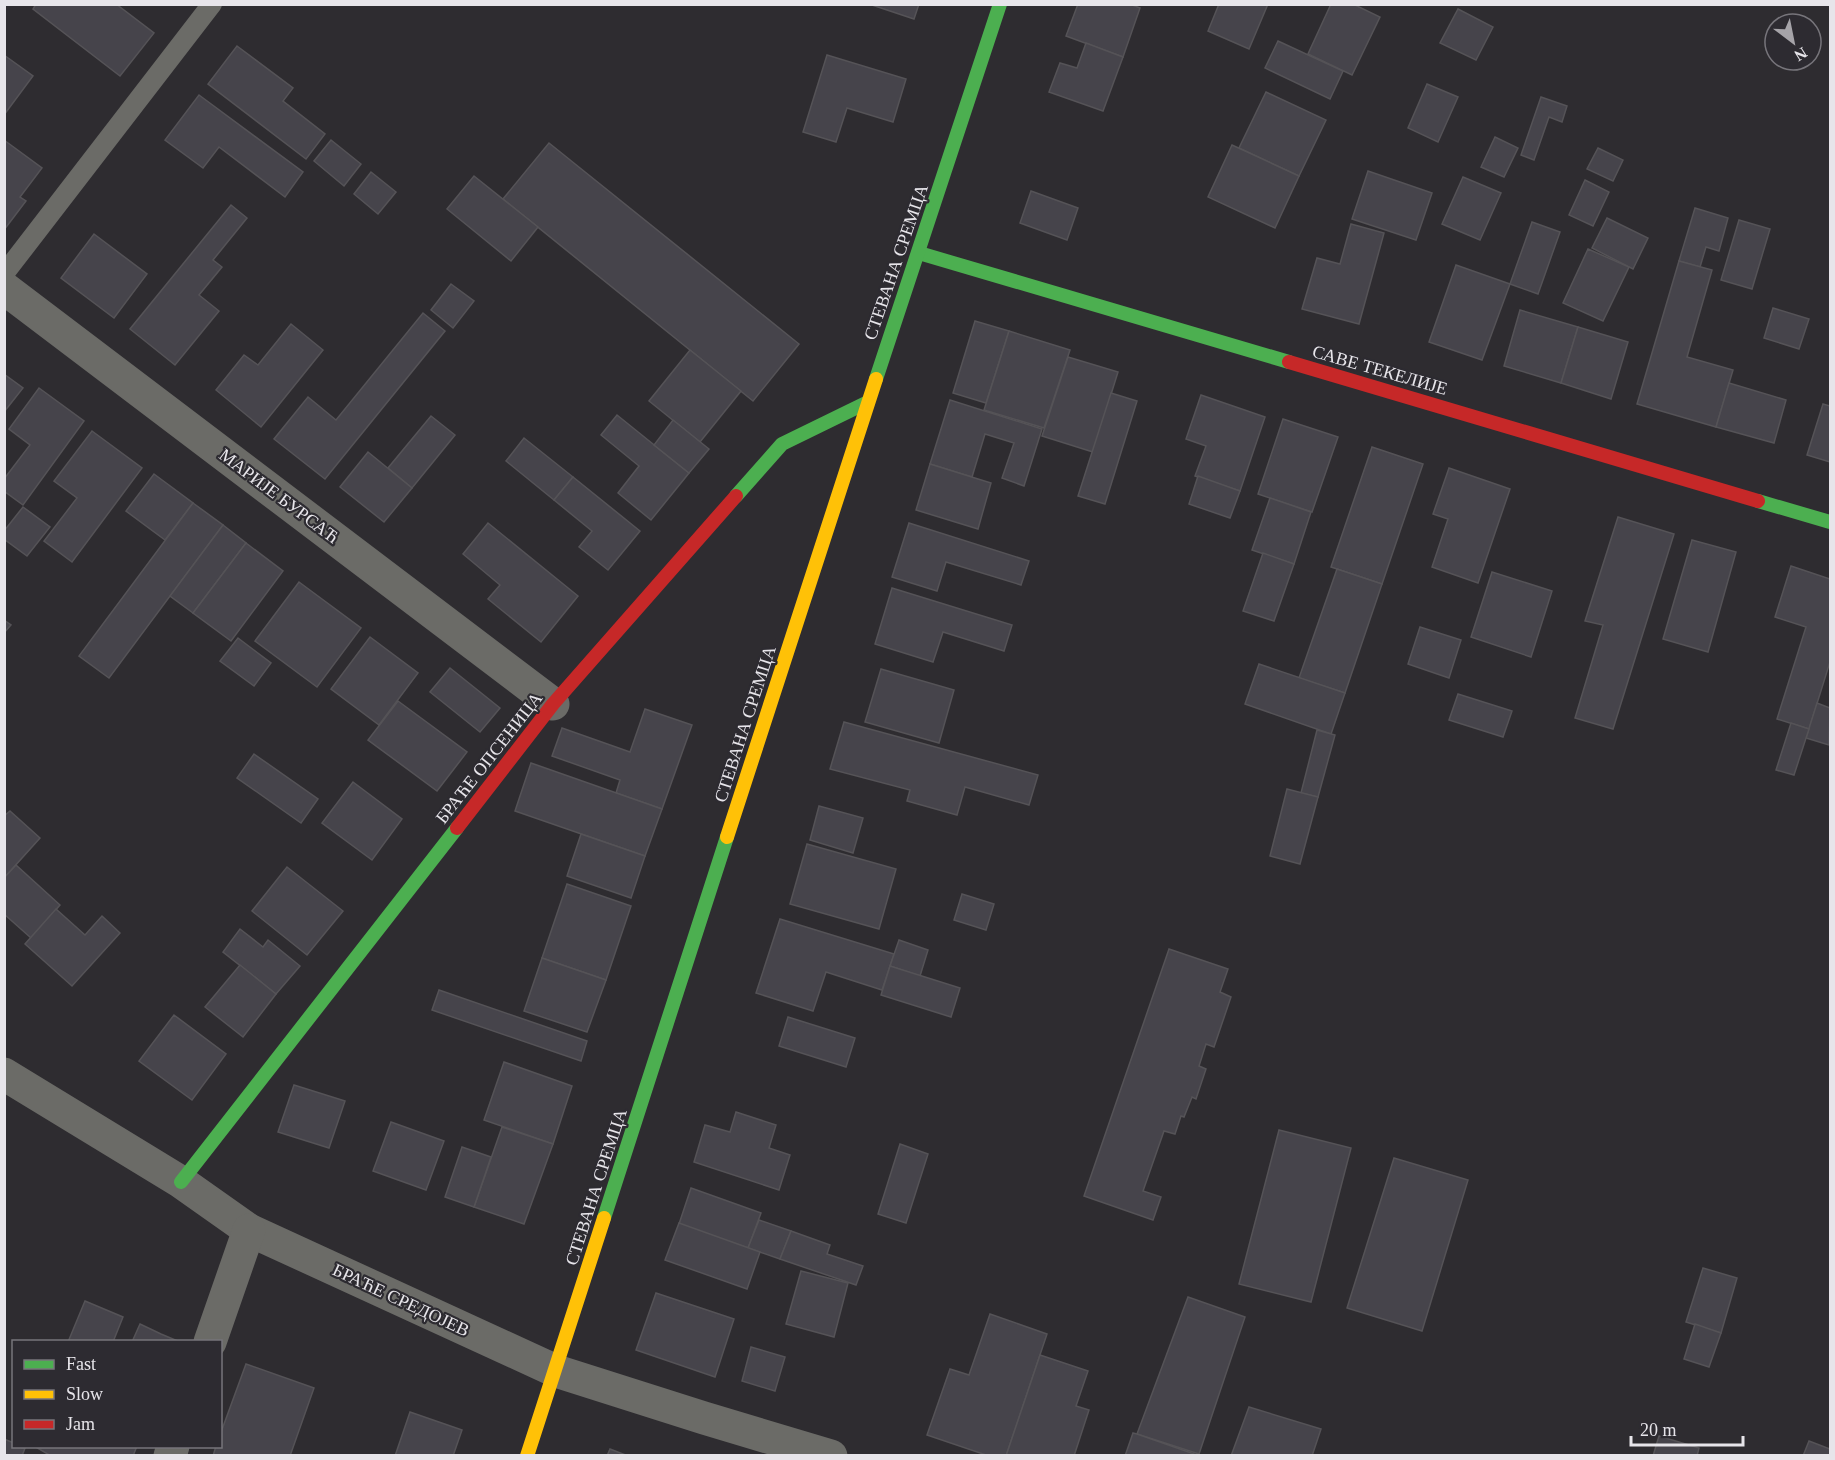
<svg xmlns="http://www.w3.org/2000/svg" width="1835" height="1460" viewBox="0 0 1835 1460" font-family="Georgia,serif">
<rect width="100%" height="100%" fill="#2e2c30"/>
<!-- building -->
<g fill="#46444b" stroke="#555357" stroke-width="1.5">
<polygon points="36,4 116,4 154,33 120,76 33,9"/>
<polygon points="869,4 919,4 914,19"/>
<polygon points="1078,4 1130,4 1140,8 1123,57 1066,36"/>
<polygon points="1219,4 1268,4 1249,49 1208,31"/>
<polygon points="1331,4 1353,4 1380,17 1352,75 1308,54"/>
<polygon points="1458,9 1493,27 1476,60 1440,43"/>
<polygon points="1278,41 1343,71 1330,99 1265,68"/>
<polygon points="1086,43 1123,57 1103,111 1049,92 1060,63 1077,68"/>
<polygon points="237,46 293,88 283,101 325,134 306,159 208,84"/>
<polygon points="4,55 33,76 4,115"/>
<polygon points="827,55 906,79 893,122 847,108 836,142 803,132"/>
<polygon points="1427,84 1458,97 1438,142 1408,128"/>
<polygon points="1266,92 1326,120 1299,176 1239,148"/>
<polygon points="199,95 303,172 285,197 219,147 203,168 165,140"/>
<polygon points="1541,97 1567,106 1562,122 1549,117 1534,160 1521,155"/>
<polygon points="1495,137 1518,148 1504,177 1481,167"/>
<polygon points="4,140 42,168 20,197 26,201 4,230"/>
<polygon points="331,140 361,164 344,186 314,161"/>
<polygon points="549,143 799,344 753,401 503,199"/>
<polygon points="1232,145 1299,176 1275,228 1208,197"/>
<polygon points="1598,148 1623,160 1613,181 1587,169"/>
<polygon points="1368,171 1432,193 1416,240 1352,219"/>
<polygon points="371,172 396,192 378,214 354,194"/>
<polygon points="474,176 538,227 511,261 447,209"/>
<polygon points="1463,177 1501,193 1480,240 1442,224"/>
<polygon points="1585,180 1609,192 1593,226 1569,215"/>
<polygon points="1031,191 1078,208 1067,240 1020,223"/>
<polygon points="231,205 247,218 213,260 222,267 199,295 219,311 175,365 130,329"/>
<polygon points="1695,208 1728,218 1719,251 1706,247 1700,267 1679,261"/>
<polygon points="1607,218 1648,238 1633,269 1592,248"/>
<polygon points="1739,220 1770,229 1752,289 1721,280"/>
<polygon points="1532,222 1560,232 1538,294 1510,284"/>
<polygon points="1351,224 1384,233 1359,324 1302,309 1317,258 1340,264"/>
<polygon points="94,234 147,274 114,318 61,278"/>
<polygon points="1588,249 1629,267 1603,321 1563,303"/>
<polygon points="1679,261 1712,270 1687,357 1733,370 1716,427 1637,404"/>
<polygon points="1456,265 1510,284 1482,360 1429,342"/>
<polygon points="451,284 474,301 453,328 431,310"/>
<polygon points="1773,308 1809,319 1799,349 1764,338"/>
<polygon points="1520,310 1578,327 1561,383 1504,366"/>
<polygon points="423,313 445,331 325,479 274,439 308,397 336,420"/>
<polygon points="975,321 1009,331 986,403 953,393"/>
<polygon points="291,324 323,350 261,427 216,390 244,355 258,365"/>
<polygon points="1578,327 1628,342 1611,399 1561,383"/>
<polygon points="1009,331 1070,350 1044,428 984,410"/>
<polygon points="690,350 741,391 700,442 649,401"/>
<polygon points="1068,357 1118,372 1093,452 1042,436"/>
<polygon points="4,374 23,388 4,412"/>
<polygon points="1729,383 1786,400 1774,443 1716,427"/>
<polygon points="39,388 84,421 23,505 4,491 4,479 30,445 9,429"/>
<polygon points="1111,393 1137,401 1105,504 1078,496"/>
<polygon points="1201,395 1265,417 1240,491 1195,476 1206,446 1186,439"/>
<polygon points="950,400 1042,429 1024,486 1002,478 1014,443 985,434 972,477 930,464"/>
<polygon points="1823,404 1830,406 1830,462 1807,455"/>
<polygon points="617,415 689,473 651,520 618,493 639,466 601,435"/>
<polygon points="431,416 455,435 412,488 388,468"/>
<polygon points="1283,419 1338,437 1312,512 1258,494"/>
<polygon points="673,420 709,449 689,473 654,445"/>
<polygon points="92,431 142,468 72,562 44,541 77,498 54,481"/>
<polygon points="524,438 573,477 554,500 506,461"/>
<polygon points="1372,447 1423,464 1382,584 1331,567"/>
<polygon points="368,452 412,488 384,522 340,487"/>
<polygon points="930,464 991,483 978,529 916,510"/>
<polygon points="1449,468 1510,489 1478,583 1432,567 1448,519 1433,514"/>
<polygon points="154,474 193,503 165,540 126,511"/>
<polygon points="1198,476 1240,491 1230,518 1189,504"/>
<polygon points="573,477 640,531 608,570 579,547 592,531 554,500"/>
<polygon points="1270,498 1311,512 1294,564 1252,550"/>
<polygon points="193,503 223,525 109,678 79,656"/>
<polygon points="23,507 50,527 27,556 4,539 4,531"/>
<polygon points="1618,517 1674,534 1613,729 1575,718 1603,625 1585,621"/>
<polygon points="488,523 578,596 541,642 488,599 500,585 463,554"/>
<polygon points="909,523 1029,561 1021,585 946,562 937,591 892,577"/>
<polygon points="223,525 246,543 193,613 170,596"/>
<polygon points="1692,540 1736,552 1708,652 1663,639"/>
<polygon points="246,543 283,571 231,641 193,613"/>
<polygon points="1263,553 1294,564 1274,621 1243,611"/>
<polygon points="1791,566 1830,579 1830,662 1809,729 1777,719 1806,627 1775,617"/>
<polygon points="1337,569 1382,584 1345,693 1299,678"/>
<polygon points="1492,572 1552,591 1531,657 1471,637"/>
<polygon points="299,582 361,628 317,687 255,641"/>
<polygon points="892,588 1012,625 1004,651 943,632 933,662 875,644"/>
<polygon points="4,620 11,625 4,633"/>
<polygon points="1420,627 1461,640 1449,678 1408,664"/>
<polygon points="370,637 418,673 379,725 331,689"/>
<polygon points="238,638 271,663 254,686 220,661"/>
<polygon points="1259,664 1345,693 1331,734 1245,704"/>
<polygon points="450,668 500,708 480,732 430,692"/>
<polygon points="881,669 954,690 939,743 865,722"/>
<polygon points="1458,694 1512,711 1503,737 1449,720"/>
<polygon points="398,701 467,752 437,791 368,740"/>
<polygon points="1817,703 1830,708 1829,745 1806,738"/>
<polygon points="645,709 692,725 662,809 616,793 620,780 552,756 562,728 630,752"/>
<polygon points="844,722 1038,775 1029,805 965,787 957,815 907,801 910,790 830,769"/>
<polygon points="1791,723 1809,729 1794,775 1776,770"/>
<polygon points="1317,730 1335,735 1318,797 1301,793"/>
<polygon points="254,754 318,799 301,823 237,778"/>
<polygon points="531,763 662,809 645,856 515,811"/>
<polygon points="353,782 402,819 372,860 322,823"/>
<polygon points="1287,789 1318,797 1300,864 1270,856"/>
<polygon points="819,806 863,818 853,853 810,840"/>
<polygon points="10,811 40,838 4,878 4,816"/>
<polygon points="581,834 645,856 631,898 567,876"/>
<polygon points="807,844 896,869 879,929 790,904"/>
<polygon points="16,865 60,905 31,938 4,914 4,878"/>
<polygon points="287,867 343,911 307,955 252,911"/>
<polygon points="567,884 631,906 606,980 542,958"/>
<polygon points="962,894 994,904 986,930 954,920"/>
<polygon points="56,909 85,935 102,916 120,933 72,986 25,944"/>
<polygon points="780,919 894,954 882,990 826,972 813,1011 756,993"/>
<polygon points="240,929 263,947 268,940 300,966 276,994 223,952"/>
<polygon points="899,940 928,950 920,976 890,966"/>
<polygon points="1169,949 1228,969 1220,992 1231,997 1214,1047 1206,1044 1199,1066 1206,1069 1196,1099 1192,1097 1184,1117 1181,1116 1175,1134 1164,1131 1143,1191 1161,1197 1153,1220 1084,1196"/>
<polygon points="542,958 606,980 587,1032 524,1011"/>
<polygon points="240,965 276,994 243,1037 205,1007"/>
<polygon points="890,966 960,988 951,1017 881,995"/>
<polygon points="439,990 587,1041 581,1061 432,1010"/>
<polygon points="174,1015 226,1054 192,1100 139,1061"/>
<polygon points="788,1017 855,1038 846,1067 779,1046"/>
<polygon points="504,1062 572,1086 553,1144 484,1120"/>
<polygon points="294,1085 345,1101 329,1148 278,1132"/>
<polygon points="736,1112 776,1125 769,1148 790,1155 779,1190 694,1162 705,1125 730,1132"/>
<polygon points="391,1122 444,1141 426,1190 373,1171"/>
<polygon points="502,1127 553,1144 524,1224 474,1207"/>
<polygon points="1279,1130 1351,1148 1311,1302 1239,1284"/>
<polygon points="900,1144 928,1154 906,1223 878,1214"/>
<polygon points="462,1147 491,1157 474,1207 445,1197"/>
<polygon points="1394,1158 1468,1180 1422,1331 1347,1308"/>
<polygon points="691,1188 761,1213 748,1248 679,1224"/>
<polygon points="759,1220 791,1231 780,1259 748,1248"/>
<polygon points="679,1223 760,1252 747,1289 665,1260"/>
<polygon points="791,1231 830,1245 827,1254 863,1266 856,1285 780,1259"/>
<polygon points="1703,1268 1737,1278 1721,1333 1686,1322"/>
<polygon points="801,1271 848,1283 834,1337 786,1324"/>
<polygon points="656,1293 734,1319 715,1377 636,1350"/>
<polygon points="1188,1297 1245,1317 1199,1454 1137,1434"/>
<polygon points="85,1301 123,1317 113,1342 68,1342"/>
<polygon points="990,1314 1047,1334 1006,1456 989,1456 927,1435 950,1369 969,1375"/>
<polygon points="140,1324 161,1334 180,1342 132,1342"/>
<polygon points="1695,1324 1721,1333 1709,1367 1684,1359"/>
<polygon points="751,1347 785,1357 775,1391 742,1381"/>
<polygon points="1040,1355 1088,1371 1076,1406 1089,1410 1074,1456 1006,1456"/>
<polygon points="246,1364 314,1388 290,1456 213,1456 216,1446 220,1446 220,1435"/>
<polygon points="1249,1407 1321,1429 1312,1456 1231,1456"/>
<polygon points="410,1412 462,1430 453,1456 395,1456"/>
<polygon points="1133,1433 1137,1434 1200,1456 1125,1456"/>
<polygon points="1659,1436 1699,1448 1697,1456 1653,1456"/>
<polygon points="4,1439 14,1443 14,1446 25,1448 22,1456 4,1456"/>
<polygon points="1809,1441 1830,1449 1830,1456 1803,1456"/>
<polygon points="34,1446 137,1446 133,1456 51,1456"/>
<polygon points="610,1449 628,1456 607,1456"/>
</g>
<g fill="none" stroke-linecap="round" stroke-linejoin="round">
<!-- lane -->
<polyline stroke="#6b6b67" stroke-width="20" points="4,274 212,4"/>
<!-- street -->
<g stroke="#6b6b67" stroke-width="33">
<polyline points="4,288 553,704"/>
<polyline points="4,1074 181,1182 249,1230 556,1371 704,1418 831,1456"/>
<polyline points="210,1342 249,1230"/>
<polyline points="170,1456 173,1446"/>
</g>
<!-- fast -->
<g stroke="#4caf50" stroke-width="14">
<polyline points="919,253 1289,362"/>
<polyline points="876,379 1000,4"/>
<polyline points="736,496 782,444 868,402"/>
<polyline points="1758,501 1830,522"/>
<polyline points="181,1182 457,828"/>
<polyline points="604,1218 727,837"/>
</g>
<!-- slow -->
<g stroke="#ffc107" stroke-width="14">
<polyline points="727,837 876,379"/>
<polyline points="527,1456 604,1218"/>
</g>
<!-- jam -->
<g stroke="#c62828" stroke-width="14">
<polyline points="1289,362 1758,501"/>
<polyline points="457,828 553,704 736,496"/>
</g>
</g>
<g text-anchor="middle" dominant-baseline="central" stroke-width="4.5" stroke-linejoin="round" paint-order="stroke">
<!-- street labels -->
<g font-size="18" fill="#e7e5ea" stroke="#2d2b31">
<text transform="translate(896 262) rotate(-71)">СТЕВАНА СРЕМЦА</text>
<text transform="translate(1380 370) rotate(16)">САВЕ ТЕКЕЛИЈЕ</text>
<text transform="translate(279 496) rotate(37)">МАРИЈЕ БУРСАЋ</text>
<text transform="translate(745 724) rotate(-72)">СТЕВАНА СРЕМЦА</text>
<text transform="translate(489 758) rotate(-52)">БРАЋЕ ОПСЕНИЦА</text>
<text transform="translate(596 1187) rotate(-72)">СТЕВАНА СРЕМЦА</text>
<text transform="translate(401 1300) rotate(25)">БРАЋЕ СРЕДОЈЕВ</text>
</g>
</g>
<!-- border -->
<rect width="1835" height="1460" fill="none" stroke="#e7e5ea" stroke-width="12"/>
<!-- legend -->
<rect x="12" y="1340" width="210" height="108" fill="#2d2b31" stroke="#77757b" stroke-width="1.5"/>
<rect x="24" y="1360" width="30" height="9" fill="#4caf50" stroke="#77757b" stroke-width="1.5"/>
<text x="66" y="1370" font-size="18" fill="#e7e5ea">Fast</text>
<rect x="24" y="1390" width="30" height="9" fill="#ffc107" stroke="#77757b" stroke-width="1.5"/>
<text x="66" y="1400" font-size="18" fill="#e7e5ea">Slow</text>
<rect x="24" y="1420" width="30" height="9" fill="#c62828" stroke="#77757b" stroke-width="1.5"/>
<text x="66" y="1430" font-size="18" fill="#e7e5ea">Jam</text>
<!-- north arrow -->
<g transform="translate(1793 42) rotate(148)"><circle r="28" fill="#2d2b31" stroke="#77757b" stroke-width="1.5"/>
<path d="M0-4.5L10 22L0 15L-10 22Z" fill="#a6a4a9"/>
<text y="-9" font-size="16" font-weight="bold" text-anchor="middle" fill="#e7e5ea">N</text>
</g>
<!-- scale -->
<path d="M1631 1436v9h112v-9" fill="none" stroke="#e7e5ea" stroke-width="3"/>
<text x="1640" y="1436" font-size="18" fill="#e7e5ea" stroke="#2d2b31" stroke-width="4.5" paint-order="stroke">20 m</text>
</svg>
